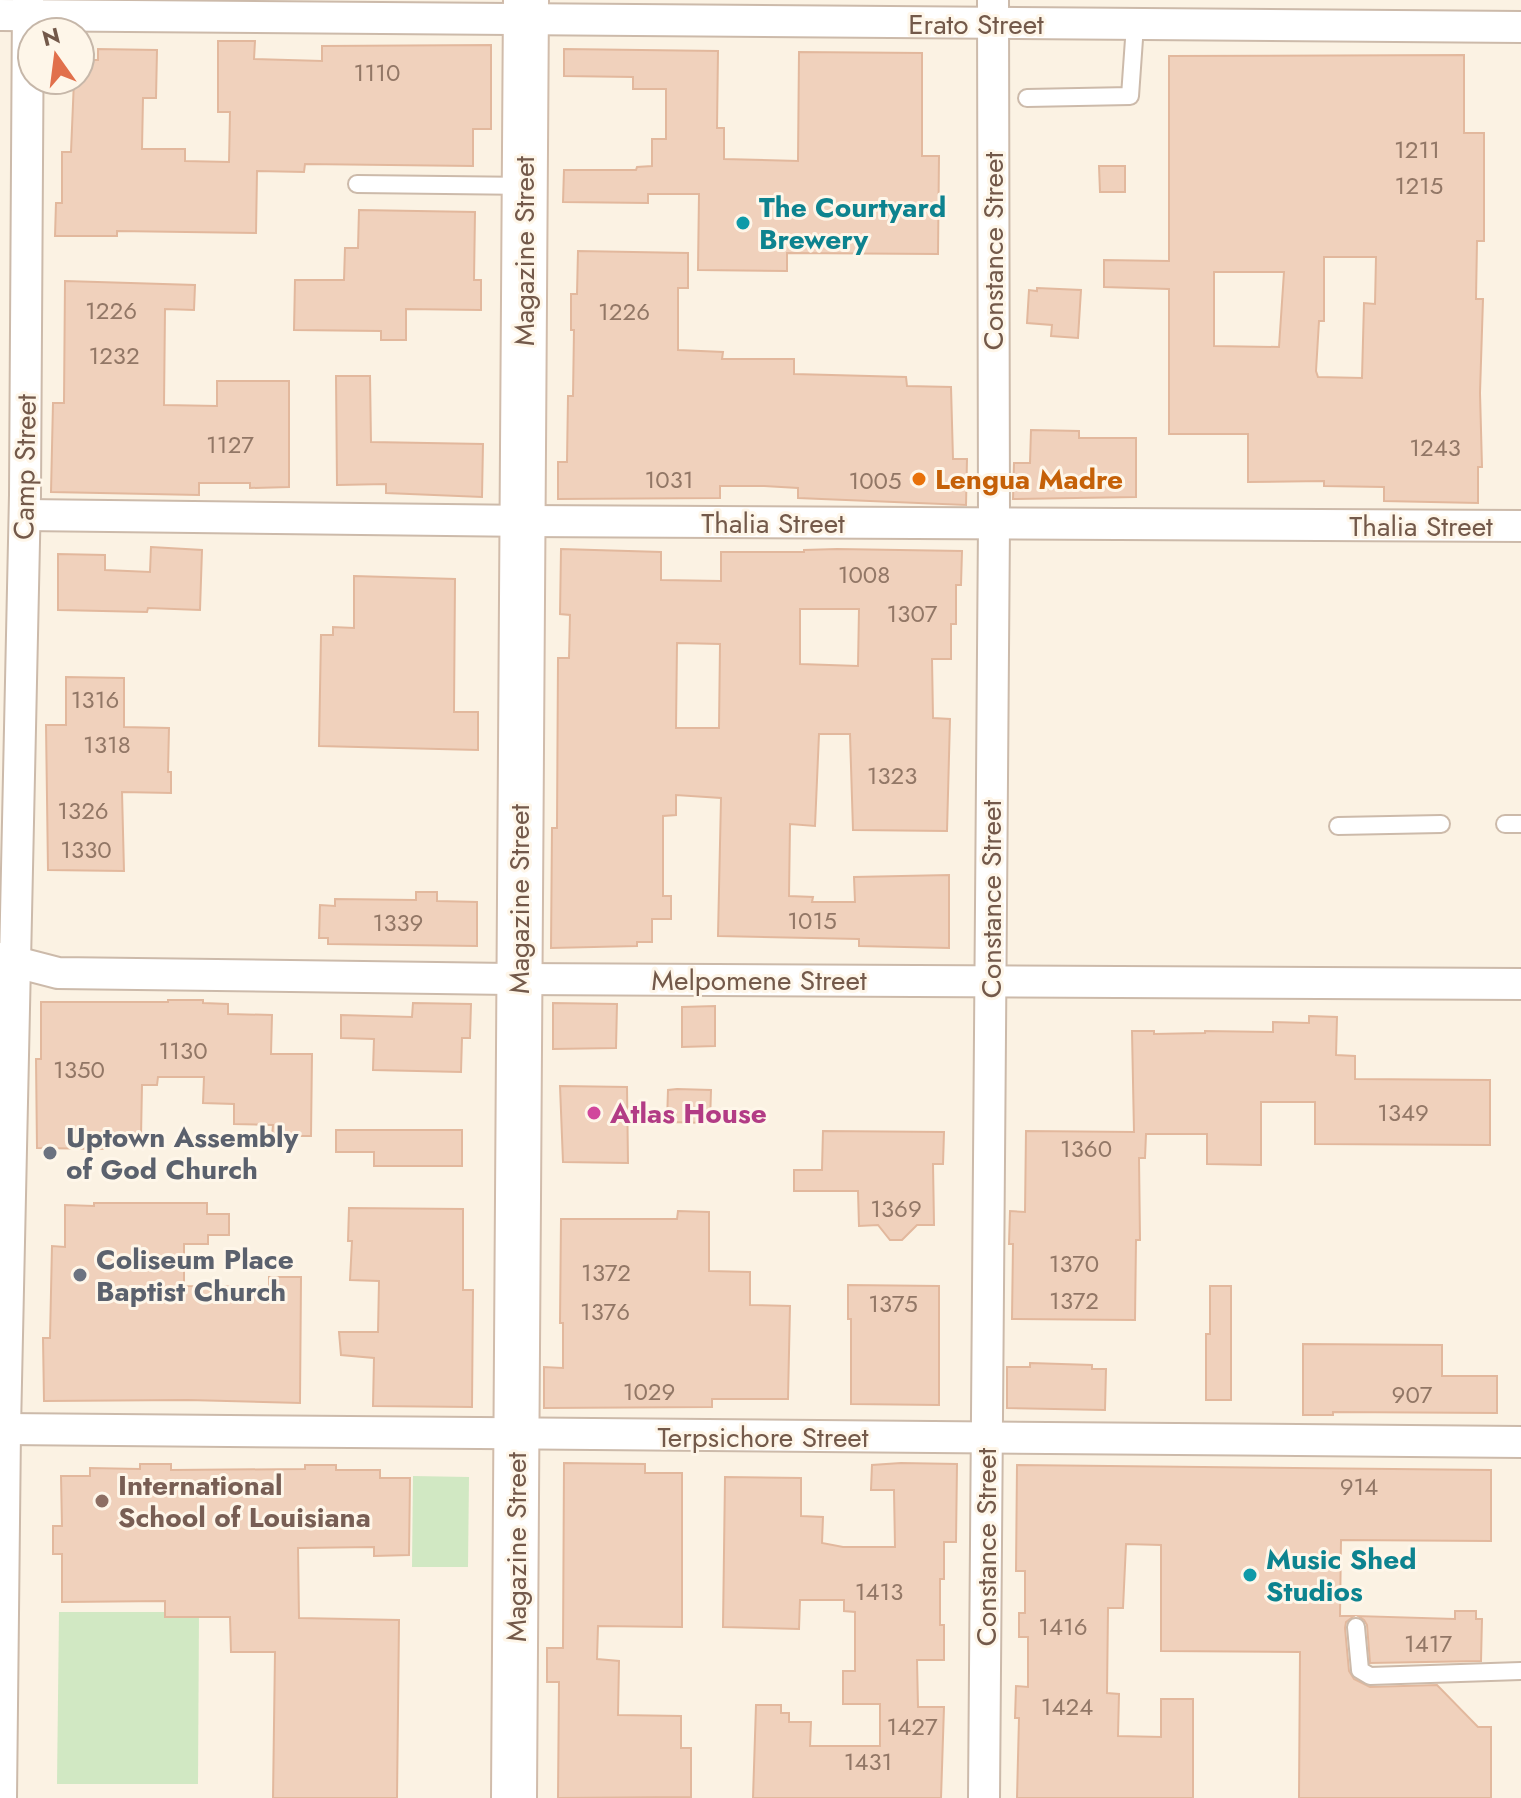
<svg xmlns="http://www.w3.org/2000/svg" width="1521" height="1798" viewBox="0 0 1521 1798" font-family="Jost,sans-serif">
<rect width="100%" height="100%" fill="#fbf2e3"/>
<!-- green -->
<g fill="#d1e8c3">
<polygon points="413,1476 469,1477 468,1567 412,1567"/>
<polygon points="59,1612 199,1612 198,1784 57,1784"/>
</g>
<!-- building -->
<g fill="#f0d1bc" stroke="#e2b89d" stroke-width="2" fill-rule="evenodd">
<polygon points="218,41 255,41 254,59 322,61 322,46 491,45 491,129 473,129 473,166 305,164 304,172 257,171 256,233 117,231 117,236 55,236 56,203 62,203 62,152 71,152 74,80 80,80 80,60 98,60 98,49 157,50 156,98 143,98 142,149 185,149 185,161 229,162 230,112 218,112"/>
<polygon points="564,49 718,51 717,128 724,128 724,159 798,161 799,52 922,53 922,156 939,156 938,254 787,253 787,271 698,270 699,194 648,194 648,203 563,202 564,170 636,170 637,167 652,166 652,139 666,139 666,89 633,89 633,77 564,76"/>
<path d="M1464,55V133H1484V241H1477L1476,299H1483L1480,393L1482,467H1478V503L1384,501V487L1324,486V481L1248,482V434H1169V289L1104,287V260L1169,261V56ZM1324,257H1376L1375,304L1364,303L1362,378L1318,377L1316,371L1319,321H1324ZM1214,272H1284L1279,347L1214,346Z"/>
<polygon points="1099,166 1125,166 1125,192 1100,192"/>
<polygon points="359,210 475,212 474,280 481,280 481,310 406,309 406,340 381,340 381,331 294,330 295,280 344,280 345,248 358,248"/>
<polygon points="578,251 688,253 688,288 678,288 678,350 723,352 722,359 794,359 794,374 906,377 907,386 951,387 953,459 967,459 966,505 798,498 798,488 764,486 720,486 720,498 558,499 558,462 567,462 568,396 573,396 574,330 571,330 571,294 577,294"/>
<polygon points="65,281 195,285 194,310 165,309 164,405 217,406 217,381 289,381 289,487 250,488 250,483 199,483 199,495 51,492 53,403 64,403"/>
<polygon points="1037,288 1081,290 1078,338 1051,336 1052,325 1027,323 1029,290 1037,291"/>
<polygon points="336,376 370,376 371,442 483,444 482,497 386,493 386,484 337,485"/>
<polygon points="1031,430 1079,431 1079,438 1136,438 1136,497 1013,499 1014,463 1030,463"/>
<polygon points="151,547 202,550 200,610 148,608 147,612 58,610 58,554 105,555 105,570 150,572"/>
<path d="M561,549L661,552V580L721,581V552H804V550L837,549L962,551L961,585H956V624H951V659H932L933,718L950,719L947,831L853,830L850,734H819L815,826L790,824L789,896L813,897L812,902H855L854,877L949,875V948L859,946V939L718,936L721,798L676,795V815L663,816V896H671V919H652V942H637V946L551,948L552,828H557L558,658H569L570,615L560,614ZM800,609H859L858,666L800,664ZM677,643L720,644L719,728H676Z"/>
<polygon points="354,576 455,579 454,712 478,712 478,750 319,746 321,635 333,635 333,627 354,628"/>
<polygon points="66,677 124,678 124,727 169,728 168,772 171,772 171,793 122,792 124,871 48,870 46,725 66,725"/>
<polygon points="416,892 437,892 437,901 477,902 477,946 328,944 328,938 319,938 320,905 335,906 335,899 416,900"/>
<polygon points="168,1000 203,1000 203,1003 228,1004 228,1014 272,1015 271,1054 312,1054 311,1136 272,1136 273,1125 234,1124 234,1104 203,1103 204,1077 158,1077 157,1085 142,1085 141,1137 104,1137 103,1149 37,1148 36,1059 41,1059 41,1002 168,1002"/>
<polygon points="413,1003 471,1004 470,1038 462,1038 461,1072 373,1070 374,1039 341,1038 341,1015 412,1017"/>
<polygon points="553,1003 617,1004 616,1048 553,1049"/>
<polygon points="715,1006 715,1046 682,1047 682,1007"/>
<polygon points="1309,1016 1337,1017 1336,1055 1355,1056 1355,1079 1490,1080 1490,1145 1315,1144 1315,1102 1261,1102 1261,1165 1207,1164 1207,1134 1146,1134 1145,1158 1139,1158 1140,1240 1136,1240 1135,1320 1012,1319 1013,1244 1009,1244 1010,1211 1025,1212 1026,1131 1134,1132 1132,1031 1154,1031 1154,1034 1205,1033 1205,1031 1273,1032 1273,1022 1309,1023"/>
<polygon points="560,1086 627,1087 628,1163 563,1162"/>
<polygon points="677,1089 711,1090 710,1123 667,1122 668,1090"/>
<polygon points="336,1130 462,1130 462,1166 374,1166 374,1152 336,1152"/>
<polygon points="823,1131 944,1132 943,1164 933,1164 934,1225 917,1225 902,1240 890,1240 878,1225 859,1226 858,1191 794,1191 794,1170 822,1170"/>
<polygon points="94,1203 207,1203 207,1214 229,1214 229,1235 208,1235 208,1244 184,1244 184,1286 269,1287 269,1277 301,1277 300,1403 188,1400 44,1401 43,1338 50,1338 52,1246 65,1247 65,1205 94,1206"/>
<polygon points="349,1208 463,1209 463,1290 473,1290 472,1407 373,1406 374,1358 341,1355 339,1332 378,1332 379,1281 350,1280 352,1241 348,1241"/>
<polygon points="678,1211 709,1212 709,1271 750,1272 750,1305 790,1306 788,1399 712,1399 712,1407 544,1408 544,1367 563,1368 563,1323 560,1323 561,1219 677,1219"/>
<polygon points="848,1285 939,1286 939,1405 851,1404 851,1319 848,1319"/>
<polygon points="1210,1286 1231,1286 1231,1400 1206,1400 1206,1334 1210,1334"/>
<polygon points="1303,1344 1442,1345 1442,1376 1497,1376 1497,1413 1333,1412 1333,1415 1303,1415"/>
<polygon points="1030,1363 1092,1365 1092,1369 1106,1369 1105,1410 1007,1408 1007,1367 1030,1367"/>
<polygon points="564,1463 645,1464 645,1473 682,1473 682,1627 598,1626 597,1659 619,1661 618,1715 681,1716 681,1748 691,1748 691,1797 558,1798 559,1682 547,1682 547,1648 563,1648"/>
<polygon points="901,1463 957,1464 956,1542 944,1542 944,1579 940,1579 940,1625 944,1625 944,1660 917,1660 918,1707 944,1707 941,1798 753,1798 756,1705 781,1705 781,1713 789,1713 789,1722 811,1722 810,1746 880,1746 880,1704 843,1704 843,1671 855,1671 855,1612 844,1611 844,1600 800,1600 799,1629 723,1627 725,1477 801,1478 801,1516 823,1517 822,1543 843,1547 895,1547 894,1490 871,1490 872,1465"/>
<polygon points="140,1464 171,1464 171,1470 305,1469 305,1465 336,1465 336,1470 380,1470 380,1478 410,1478 409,1555 374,1556 374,1547 298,1548 299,1618 399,1620 397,1798 273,1798 275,1652 231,1652 230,1617 165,1617 165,1601 62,1602 62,1554 53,1554 53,1526 62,1526 61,1476 90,1476 90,1468 140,1469"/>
<polygon points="1017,1465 1491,1470 1491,1541 1341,1540 1340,1616 1354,1616 1346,1622 1345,1628 1349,1671 1354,1679 1370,1687 1437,1685 1478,1727 1491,1727 1491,1798 1299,1798 1300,1652 1161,1651 1161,1545 1126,1544 1123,1608 1108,1608 1107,1693 1119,1694 1118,1736 1161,1737 1161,1699 1193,1699 1193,1798 1017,1798 1019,1718 1015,1718 1016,1686 1028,1687 1028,1637 1019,1637 1019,1613 1025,1613 1025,1571 1016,1571"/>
<polygon points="1455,1611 1476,1611 1476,1619 1482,1619 1481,1661 1370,1663 1367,1625 1364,1620 1358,1616 1455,1619"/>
</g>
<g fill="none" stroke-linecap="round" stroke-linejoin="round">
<!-- lane casing -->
<g stroke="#ccbaaa" stroke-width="20">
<g id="lane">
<polyline points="1027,98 1130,96 1135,25"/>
<polyline points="357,184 523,186"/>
<polyline points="1505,824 1521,824"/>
<polyline points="1338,826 1441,824"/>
<polyline points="1356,1627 1360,1670 1370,1676 1521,1671"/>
</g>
</g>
<!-- street casing -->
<g stroke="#ccbaaa" stroke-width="34">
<g id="street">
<polyline points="0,15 1521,27"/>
<polyline points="25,515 523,521 1521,526"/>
<polyline points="0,958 58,973 518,979 1521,984"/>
<polyline points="5,1429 1521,1442"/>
<polyline points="1,1798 5,1429 25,495 28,0"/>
<polyline points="984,1798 994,524 993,0"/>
</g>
</g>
<!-- secondary casing -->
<g stroke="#d1bcab" stroke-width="48">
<polyline id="secondary" points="514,1798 526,0"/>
</g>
<!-- lane -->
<use href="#lane" stroke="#fff" stroke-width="16"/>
<!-- street -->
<use href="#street" stroke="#fff" stroke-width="30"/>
<!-- secondary -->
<use href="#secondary" stroke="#fff" stroke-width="44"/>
</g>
<!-- markers -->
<g fill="#0f9aa8" stroke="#fef6e9" stroke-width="3">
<circle cx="743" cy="223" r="8"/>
<circle cx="1250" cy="1575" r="8"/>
</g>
<circle fill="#e8710a" stroke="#fef6e9" stroke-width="3" cx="919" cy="479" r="8"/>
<circle fill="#d1479c" stroke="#fef6e9" stroke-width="3" cx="594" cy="1113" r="8"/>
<g fill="#6b7280" stroke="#fef6e9" stroke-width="3">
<circle cx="50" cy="1153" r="8"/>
<circle cx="80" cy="1275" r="8"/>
</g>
<circle fill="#8d6e63" stroke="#fef6e9" stroke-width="3" cx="102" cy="1501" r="8"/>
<g text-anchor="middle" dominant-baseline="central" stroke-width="6" stroke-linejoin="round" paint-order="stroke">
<!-- number labels -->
<g font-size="24" fill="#927766">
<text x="377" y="72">1110</text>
<text x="1417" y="149">1211</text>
<text x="1419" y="185">1215</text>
<text x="111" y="310">1226</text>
<text x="624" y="311">1226</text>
<text x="114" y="355">1232</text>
<text x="230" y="444">1127</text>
<text x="1435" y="447">1243</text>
<text x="669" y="479">1031</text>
<text x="875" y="480">1005</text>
<text x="864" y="574">1008</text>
<text x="912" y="613">1307</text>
<text x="95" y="699">1316</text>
<text x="107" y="744">1318</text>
<text x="892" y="775">1323</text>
<text x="83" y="810">1326</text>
<text x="86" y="849">1330</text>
<text x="812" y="920">1015</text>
<text x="398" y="922">1339</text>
<text x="183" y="1050">1130</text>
<text x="79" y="1069">1350</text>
<text x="1403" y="1112">1349</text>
<text x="1086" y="1148">1360</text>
<text x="896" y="1208">1369</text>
<text x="1074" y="1263">1370</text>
<text x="606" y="1272">1372</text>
<text x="1074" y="1300">1372</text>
<text x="893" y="1303">1375</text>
<text x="605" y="1311">1376</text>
<text x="649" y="1391">1029</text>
<text x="1412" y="1394">907</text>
<text x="1359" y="1486">914</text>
<text x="879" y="1591">1413</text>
<text x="1063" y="1626">1416</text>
<text x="1428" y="1643">1417</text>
<text x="1067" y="1706">1424</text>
<text x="912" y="1726">1427</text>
<text x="868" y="1761">1431</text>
</g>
<!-- street labels -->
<g font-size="28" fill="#73594a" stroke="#fef6e9">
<text x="976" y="24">Erato Street</text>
<text transform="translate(524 251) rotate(-90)">Magazine Street</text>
<text transform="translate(993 251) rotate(-90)">Constance Street</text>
<text transform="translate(25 467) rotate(-89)">Camp Street</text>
<text x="773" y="523">Thalia Street</text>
<text x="1421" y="526">Thalia Street</text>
<text transform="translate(519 899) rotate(-90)">Magazine Street</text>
<text transform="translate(991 899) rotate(-90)">Constance Street</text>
<text x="759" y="980">Melpomene Street</text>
<text x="763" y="1437">Terpsichore Street</text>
<text transform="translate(516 1547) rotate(-90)">Magazine Street</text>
<text transform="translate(986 1547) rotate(-90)">Constance Street</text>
</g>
<!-- culture labels -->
<g font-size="28" font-weight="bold" fill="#0d838f" stroke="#fef6e9" text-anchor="start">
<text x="759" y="207">The Courtyard<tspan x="759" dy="32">Brewery</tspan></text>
<text x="1266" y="1559">Music Shed<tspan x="1266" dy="32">Studios</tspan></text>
</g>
<!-- food labels -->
<g font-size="28" font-weight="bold" fill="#c56008" stroke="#fef6e9" text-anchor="start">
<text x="935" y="479">Lengua Madre</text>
</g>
<!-- hotel labels -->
<g font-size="28" font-weight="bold" fill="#b23c85" stroke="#fef6e9" text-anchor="start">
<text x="610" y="1113">Atlas House</text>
</g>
<!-- worship labels -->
<g font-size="28" font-weight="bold" fill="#5b616d" stroke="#fef6e9" text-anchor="start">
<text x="66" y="1137">Uptown Assembly<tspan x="66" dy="32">of God Church</tspan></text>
<text x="96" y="1259">Coliseum Place<tspan x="96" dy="32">Baptist Church</tspan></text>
</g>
<!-- education labels -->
<g font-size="28" font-weight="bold" fill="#785e54" stroke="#fef6e9" text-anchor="start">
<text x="118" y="1485">International<tspan x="118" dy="32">School of Louisiana</tspan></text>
</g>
</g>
<!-- north arrow -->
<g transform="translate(56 56) rotate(346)"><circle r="38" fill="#fef6e9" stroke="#c6b7a9" stroke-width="2"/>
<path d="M0-6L14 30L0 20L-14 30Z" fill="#e1704c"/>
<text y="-12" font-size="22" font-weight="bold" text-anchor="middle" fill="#73594a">N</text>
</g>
</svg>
